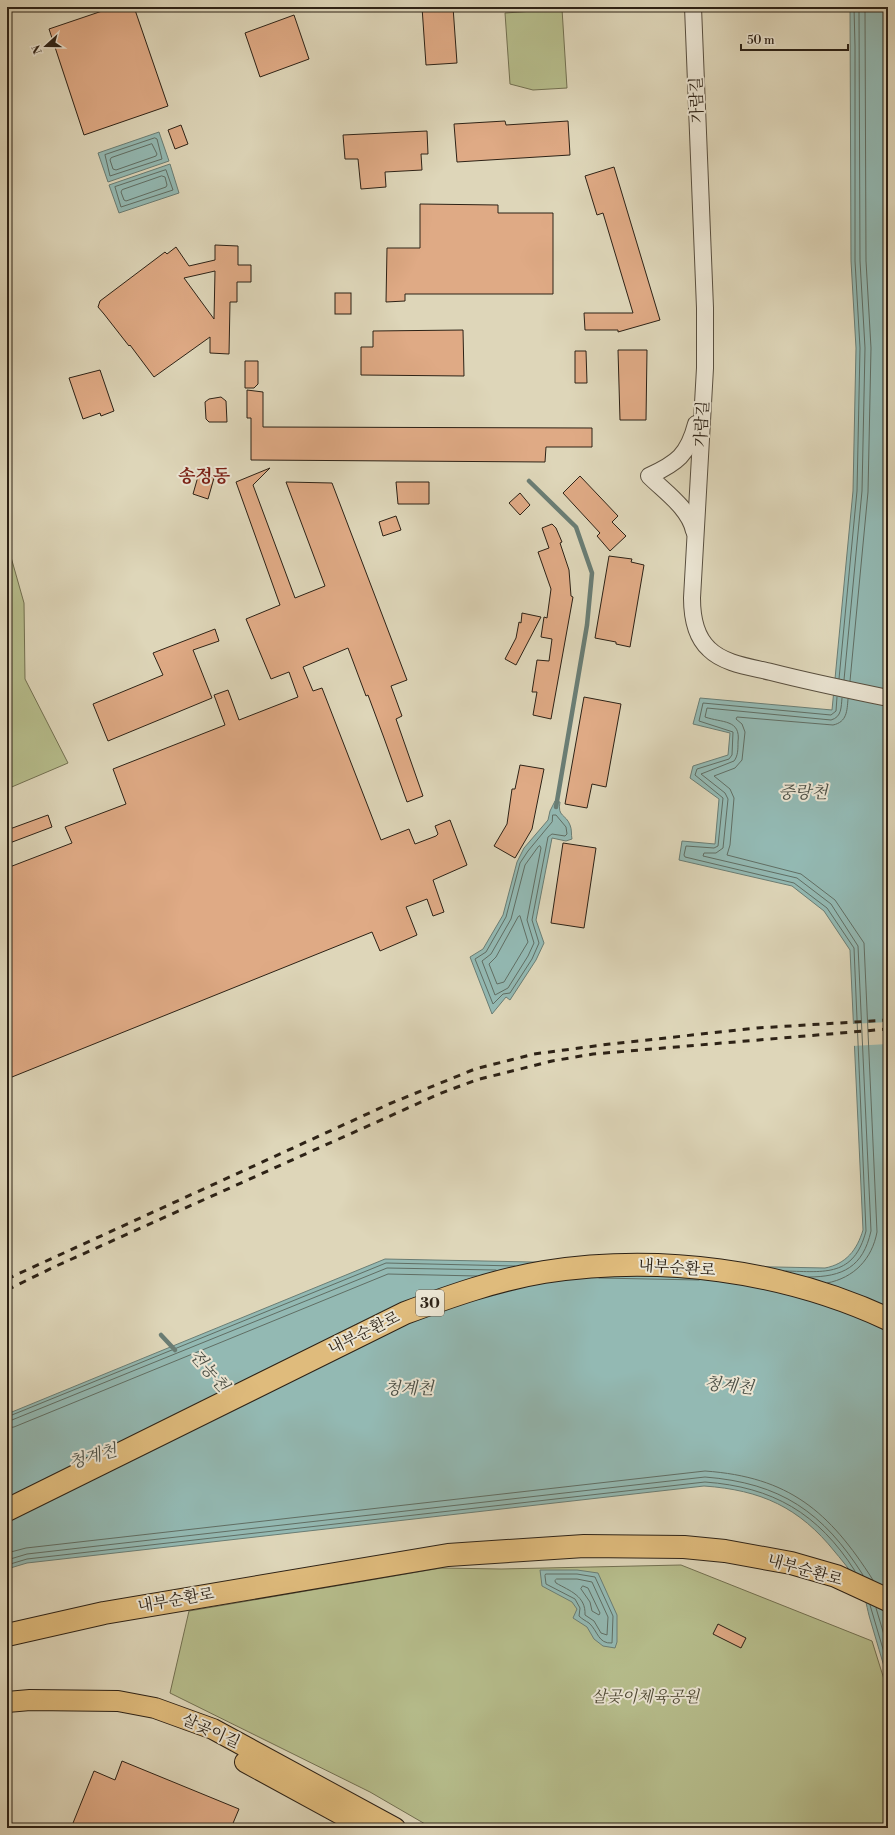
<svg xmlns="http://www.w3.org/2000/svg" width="895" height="1835" viewBox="0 0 895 1835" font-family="'Libre Bodoni','Noto Serif KR',serif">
<rect width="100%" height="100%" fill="#ded6b9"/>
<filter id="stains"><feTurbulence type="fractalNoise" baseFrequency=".005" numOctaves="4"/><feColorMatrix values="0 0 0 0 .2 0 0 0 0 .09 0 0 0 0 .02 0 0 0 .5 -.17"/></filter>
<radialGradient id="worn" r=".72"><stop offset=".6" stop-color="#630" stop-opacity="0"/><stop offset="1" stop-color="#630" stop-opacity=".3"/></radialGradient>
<!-- green -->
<g fill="#b6bd8c" stroke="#727051">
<polygon points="562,9 567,88 533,90 510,84 505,13"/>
<polygon points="7,543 24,603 25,679 68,763 7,789"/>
<polygon points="681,1565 872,1641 888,1692 888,1828 432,1828 370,1792 170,1693 189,1611 441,1568 501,1569"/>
</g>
<!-- water -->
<g fill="#93b9b3" stroke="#6a7d74">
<path d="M850,7H888V1680C882,1660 876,1639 870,1619C867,1609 866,1598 861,1589C855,1576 845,1564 835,1552C799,1507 761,1490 704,1486L27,1563L7,1569V1414L385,1259L825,1268C846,1264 857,1250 863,1230L850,950L824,911L792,886L679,860L682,841L715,844L719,799L690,778L693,766L728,755L730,733L693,724L700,698L832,710L853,491L856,348L851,261Z"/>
<polygon points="159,132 169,161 108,182 98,153"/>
<polygon points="170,164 179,193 119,213 109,185"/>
<path d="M555,801L560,802C557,817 566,814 570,825C572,829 571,835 572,839L566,841L552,838L536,920L544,943L536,960L510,1000L506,997L492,1014L470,957L483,949L503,915L517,862L524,848L548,820L550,811Z"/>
<polygon points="540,1570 577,1570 598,1573 617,1615 617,1642 615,1648 603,1646 594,1639 587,1627 573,1618 577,1609 572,1602 542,1586"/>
</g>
<!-- pier -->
<polygon fill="#ded6b9" points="888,1022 888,1044 852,1046 851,1024"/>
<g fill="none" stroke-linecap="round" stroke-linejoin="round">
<!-- shore -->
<g stroke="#606e64" stroke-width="1">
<polygon points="155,138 157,139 162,159 110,176 105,155"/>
<polygon points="152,144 157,154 156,156 116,170 113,169 110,160 111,158"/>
<polygon points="166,170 173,190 121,207 115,187"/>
<polygon points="162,176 165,177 167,185 166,187 126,201 124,200 121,192 122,190"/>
<polyline points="839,679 857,491 860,348 855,261 855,46 854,7"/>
<polyline points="844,680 862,491 865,348 860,261 859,7"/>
<polyline points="850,681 868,492 871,348 866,261 865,7"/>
<polygon points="553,815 556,815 566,827 567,834 565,836 552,834 548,837 532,920 539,943 532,959 510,993 503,994 493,1004 475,959 486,952 506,917 520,863 528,851 552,822"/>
<polygon points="540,846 541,848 527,920 534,943 528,956 508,988 495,995 482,961 491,954 511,919 525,865 538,847"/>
<polygon points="520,916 528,942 504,982 497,984 489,964 496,957 518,917"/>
<path d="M786,1271C825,1272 854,1277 866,1231L854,948L827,908L794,883L685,857L684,855L686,846L714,848L718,846L723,798L695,775L697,769L729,759L732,755L733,732L699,721L703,703L831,715L836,711L837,697"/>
<path d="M808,1277C843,1277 863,1267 871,1231L858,946L831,904L797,878L703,856L704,853H716L723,848L728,799L725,793L701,774L734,761C738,756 738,749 738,742C741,719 722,723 705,717L707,708L831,720C842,717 841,707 842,698"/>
<polyline points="599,1278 699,1280"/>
<path d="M827,1283C854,1278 872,1259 877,1232L864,943L835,900L801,874L727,855L730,845L734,798L730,789L714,776L735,768L742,760L745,732L742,724L736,719L737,717L833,725C847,722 847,711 848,699"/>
<polyline points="7,1417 386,1263 515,1266"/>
<polyline points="7,1422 387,1268 496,1270"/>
<polyline points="7,1428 14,1427 388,1274 477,1276"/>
<path d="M7,1553L26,1548L705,1471C789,1477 829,1511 873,1580"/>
<path d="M7,1560L27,1554L705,1477C781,1483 823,1512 863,1575"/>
<path d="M7,1565L27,1559L705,1482C773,1487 818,1513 855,1571"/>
<path d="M546,1574H577L595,1577L613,1616L612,1643C598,1644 598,1631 589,1623C586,1621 582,1619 579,1616L580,1608L575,1599L546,1584L545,1576Z"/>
<path d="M557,1579H577L592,1582L608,1617L607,1635L601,1633L594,1621L585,1615C586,1596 570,1591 556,1583L555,1581Z"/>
<polygon points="583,1586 588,1588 600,1613 599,1615 592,1611 590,1602 581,1589"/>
<polyline points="870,1605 888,1666"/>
<polyline points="876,1608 888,1648"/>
</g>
<!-- stream -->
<g stroke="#6a7d74" stroke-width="4.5">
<polyline points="529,481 576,527 592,573 587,625 556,807"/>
<polyline points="161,1335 175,1350"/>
</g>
</g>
<!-- building -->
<g fill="#dfaa85" stroke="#2d2216" fill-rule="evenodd">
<polygon points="114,7 134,7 168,106 84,135 49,29"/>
<polygon points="422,7 453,7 457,63 426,65"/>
<polygon points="294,15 309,59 260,77 245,33"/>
<polygon points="505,121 506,125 568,121 570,155 457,162 454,124"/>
<polygon points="181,125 188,144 175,149 168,130"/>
<polygon points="427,131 428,154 421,154 422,170 385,172 386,187 361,189 358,159 345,159 343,135"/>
<polygon points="614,167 660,320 618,332 618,330 585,330 584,313 633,313 603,213 597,215 585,176"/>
<polygon points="420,204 498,205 498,213 553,213 553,294 405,294 405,301 386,302 387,248 420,248"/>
<path d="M215,245L238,246V265H251V282H237V302H230L229,354L210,353V337L154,377L130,345L129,346L104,314L98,307L100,301L165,252L167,254L176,247L189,266L215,260ZM215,271L214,319L184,278Z"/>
<rect x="335" y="293" width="16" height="21"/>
<polygon points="463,330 464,376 361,375 361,347 373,347 373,331"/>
<polygon points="618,350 647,350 646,420 620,420"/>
<polygon points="575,351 586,351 587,383 575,383"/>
<polygon points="245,361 258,361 258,384 254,388 245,388"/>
<polygon points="100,370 114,411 101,416 100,413 83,419 69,378"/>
<polygon points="247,390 263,392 263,427 592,428 592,447 546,447 545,462 251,460 251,418 247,418"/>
<polygon points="221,397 226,401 227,422 209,422 206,419 205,402 209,399"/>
<polygon points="270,468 253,485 295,598 325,586 286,482 332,483 407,680 391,686 402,716 396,719 423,796 407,802 384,738 368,695 366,696 348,648 303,667 313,691 322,688 381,840 409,829 415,844 436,836 438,834 435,826 450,820 467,865 433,880 444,912 433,916 427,899 406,907 417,935 380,951 372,932 7,1079 7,868 72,843 65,827 126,804 113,769 225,725 214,695 228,690 239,720 298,697 289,672 271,679 246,619 280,605 236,482"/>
<polygon points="199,473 214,478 208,499 193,494"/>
<polygon points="580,476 618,516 612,522 626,536 610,551 597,536 600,533 563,493"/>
<polygon points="396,482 429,482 429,504 398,504"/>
<polygon points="520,493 530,505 520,515 509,503"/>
<polygon points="396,516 401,530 383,536 379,522"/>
<polygon points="552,524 556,528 562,542 560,543 569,570 571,596 573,597 551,719 533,715 537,692 532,692 537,660 549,661 552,639 541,637 544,617 547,618 551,589 538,552 549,548 542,528"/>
<polygon points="609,556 632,559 631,562 644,565 630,647 616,644 616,642 595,638"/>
<polygon points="522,613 541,617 516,665 505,659 516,638 519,622 521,623"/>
<polygon points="215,629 219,641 193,650 212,698 108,741 93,704 163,675 153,653"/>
<polygon points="584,697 621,704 606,787 592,784 587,808 565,804"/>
<polygon points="520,765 544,769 532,829 515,858 494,846 507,824 512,789 515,789"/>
<polygon points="48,815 52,827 7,844 7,830"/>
<polygon points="563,843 596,848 584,928 551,923"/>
<polygon points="718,1624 746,1638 741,1648 713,1634"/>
<polygon points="122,1761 239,1809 231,1828 71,1828 94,1771 115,1780"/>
</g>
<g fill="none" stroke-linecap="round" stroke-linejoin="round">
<!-- minor casing -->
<g stroke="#594f3f" stroke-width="18">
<g id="minor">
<path d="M693,7L705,308V368L692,598C692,616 695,636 709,649C724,664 751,667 771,672C810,682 849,690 888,698"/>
<path d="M694,531C689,508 665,492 649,476C677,463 688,455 696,424"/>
</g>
</g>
<!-- major casing -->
<g stroke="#2d2216" stroke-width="22">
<g id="major">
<polyline points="7,1702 30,1700 118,1701 155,1708 213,1729 395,1828"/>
<polyline points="245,1762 366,1828"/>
</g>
</g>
<!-- highway casing -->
<g stroke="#2d2216" stroke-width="24">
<g id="highway">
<path d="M7,1510L405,1313C451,1296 496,1280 544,1272C660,1254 782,1270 888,1319"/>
<polyline points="7,1635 104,1613 448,1555 584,1546 684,1547 725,1551 791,1563 836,1576 888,1600"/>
</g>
</g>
<!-- minor -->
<use href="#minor" stroke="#eae4d2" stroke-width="16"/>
<!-- major -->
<use href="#major" stroke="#dfbb7c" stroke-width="20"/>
<!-- highway -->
<use href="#highway" stroke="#dfbb7c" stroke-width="22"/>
<!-- rail -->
<g stroke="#2d2216" stroke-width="3" stroke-dasharray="7 7" stroke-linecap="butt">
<polyline points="7,1279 389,1104 475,1069 534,1054 610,1044 757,1028 888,1020"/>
<polyline points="7,1290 54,1267 439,1094 476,1080 552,1061 593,1054 888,1029"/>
</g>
</g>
<g text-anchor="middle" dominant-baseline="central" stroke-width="4" stroke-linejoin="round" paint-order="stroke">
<!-- shield labels -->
<rect fill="#eae4d2" stroke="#665c4e" stroke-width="1" x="416" y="1290" width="28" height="26" rx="3"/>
<g font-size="15" font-weight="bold" fill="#2d2216">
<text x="430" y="1303">30</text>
</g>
<!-- street labels -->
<g font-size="16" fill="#2d2216" stroke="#eae4d2">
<text transform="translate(697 100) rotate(-92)">가람길</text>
<text transform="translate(702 424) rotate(-87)">가람길</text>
<text transform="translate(677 1268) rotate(4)">내부순환로</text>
<text transform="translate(364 1333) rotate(-26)">내부순환로</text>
<text transform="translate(805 1570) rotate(16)">내부순환로</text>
<text transform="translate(176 1600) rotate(-10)">내부순환로</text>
<text transform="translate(211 1731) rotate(24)">살곶이길</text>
</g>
<!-- park labels -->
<g font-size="16" font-style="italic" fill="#4f4934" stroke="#eae4d2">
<text x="645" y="1697">살곶이체육공원</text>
</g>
<!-- water labels -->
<g font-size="17" font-style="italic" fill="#4c4f45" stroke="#eae4d2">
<text x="803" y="793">중랑천</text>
<text transform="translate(209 1371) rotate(49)">전농천</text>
<text transform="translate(729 1386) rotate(6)">청계천</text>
<text x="409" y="1389">청계천</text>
<text transform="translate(93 1457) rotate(-16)">청계천</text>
</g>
<!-- quarter labels -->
<g font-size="18" font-weight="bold" fill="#7a1f14" stroke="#eae4d2">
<text x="204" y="476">송정동</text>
</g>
</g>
<!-- margin -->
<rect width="895" height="1835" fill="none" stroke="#ded6b9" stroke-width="24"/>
<rect x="8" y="8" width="879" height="1819" fill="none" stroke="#2d2216" stroke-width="2"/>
<rect x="12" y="12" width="871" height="1811" fill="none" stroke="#2d2216"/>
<!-- north arrow -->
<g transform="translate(46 46) rotate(249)" stroke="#eae4d2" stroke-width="3" paint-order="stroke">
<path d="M0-3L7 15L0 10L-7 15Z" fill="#2d2216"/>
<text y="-6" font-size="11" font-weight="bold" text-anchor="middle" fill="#2d2216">N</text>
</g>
<!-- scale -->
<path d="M741 44v6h107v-6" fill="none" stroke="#2d2216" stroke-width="2"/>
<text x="747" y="44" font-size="12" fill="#2d2216" stroke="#eae4d2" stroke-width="3" paint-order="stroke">50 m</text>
<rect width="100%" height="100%" filter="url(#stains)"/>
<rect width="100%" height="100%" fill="url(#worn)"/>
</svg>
